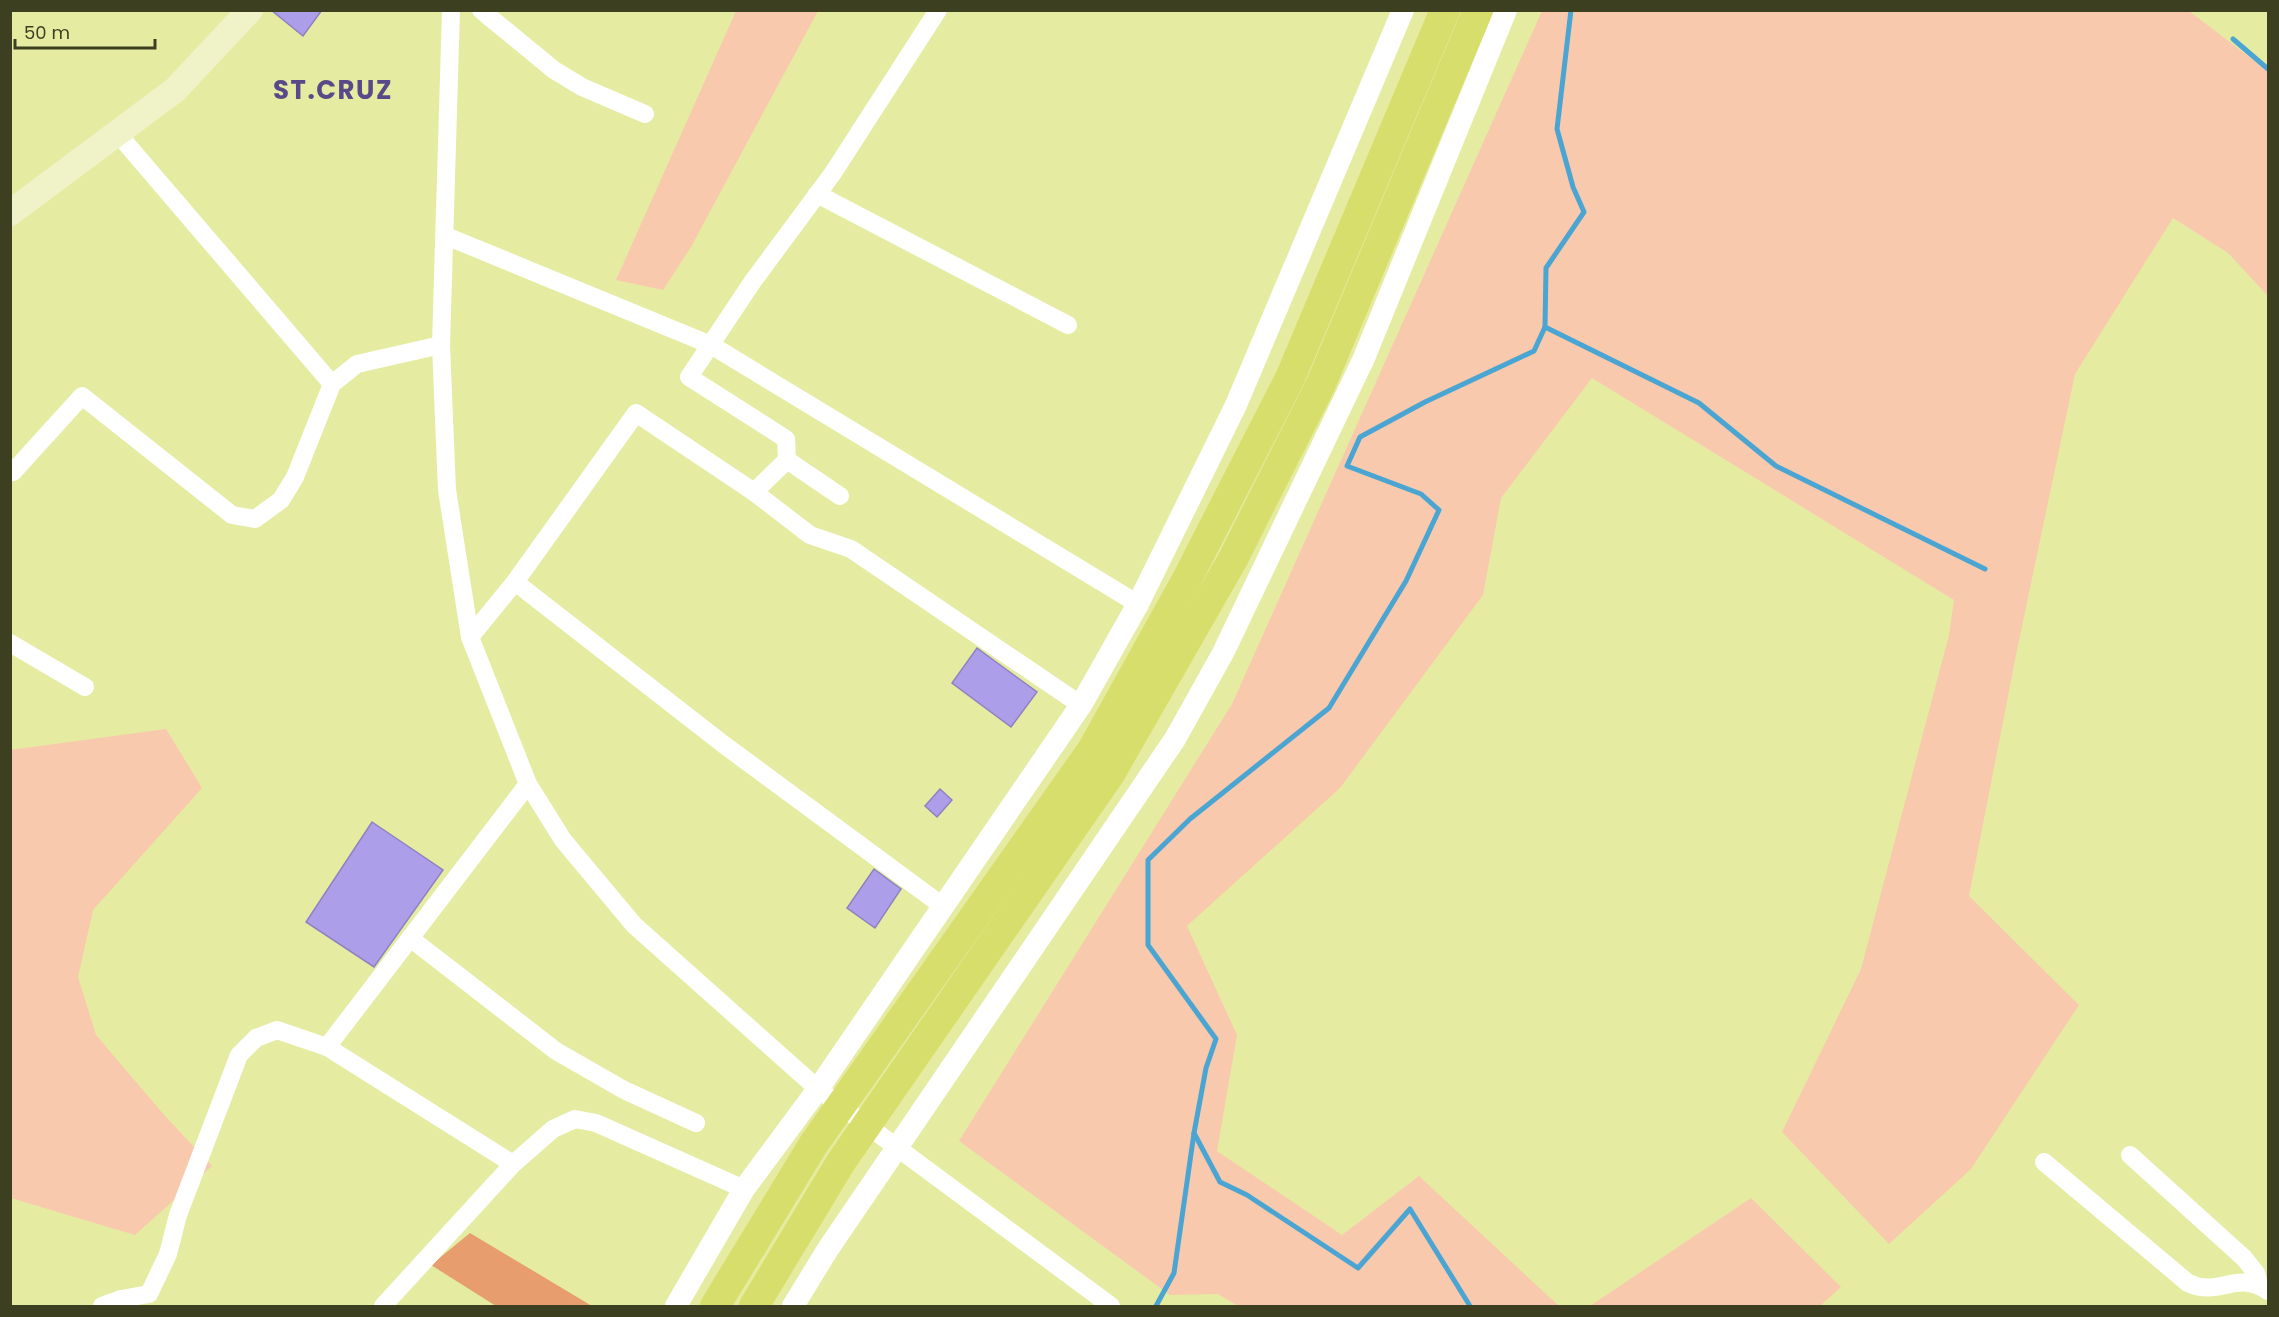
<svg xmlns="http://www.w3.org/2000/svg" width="2279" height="1317" viewBox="0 0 2279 1317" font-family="Poppins,sans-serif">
<rect width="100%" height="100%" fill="#e5eca2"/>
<!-- green -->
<g fill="#f8c9ad">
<polygon points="736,11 818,11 691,247 663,290 616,280"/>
<polygon points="1542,11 2189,11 2268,71 2268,296 2228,253 2173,218 2075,374 2017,650 1969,896 2079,1005 1971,1169 1889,1244 1782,1132 1861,969 1949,635 1954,600 1592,378 1501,498 1483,595 1340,788 1187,926 1237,1035 1217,1151 1342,1235 1419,1176 1559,1306 1238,1306 1218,1294 1170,1295 959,1141 1232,704"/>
<polygon points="166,729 202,788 93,910 78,977 96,1035 165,1116 212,1166 135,1235 11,1198 10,750"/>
<polygon points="1751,1198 1841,1287 1820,1306 1590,1306"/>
</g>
<!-- forest -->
<polygon fill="#e79d6e" points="470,1233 592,1306 496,1306 431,1265"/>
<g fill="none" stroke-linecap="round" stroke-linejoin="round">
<!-- stream -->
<g stroke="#4aa5d2" stroke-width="5">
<polyline points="2233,39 2268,69"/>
<polyline points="1545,327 1699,403 1776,466 1985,569"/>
<polyline points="1194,1133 1220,1182 1247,1195 1358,1268 1410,1209 1470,1306"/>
<polyline points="1156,1306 1174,1273 1194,1133 1206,1068 1216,1039 1148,945 1148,860 1190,819 1329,708 1406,581 1439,510 1421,494 1347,466 1360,437 1425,402 1534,351 1545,327 1546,268 1584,212 1573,187 1557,129 1571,10"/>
</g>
</g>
<!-- building -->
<g fill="#ad9ee9" stroke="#8e81c1" stroke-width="1.5">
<polygon points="271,10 322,10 303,36"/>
<polygon points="977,648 1037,692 1011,727 952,683"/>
<polygon points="940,789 952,800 937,817 925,806"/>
<polygon points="372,822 443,870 374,967 306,922"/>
<polygon points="874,869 901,889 875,928 847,908"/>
</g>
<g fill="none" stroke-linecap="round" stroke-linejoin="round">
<!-- minor -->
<g stroke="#fff" stroke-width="18">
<polyline points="451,10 441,345 447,490 470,637 528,784 563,840 634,925 818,1089 1111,1306"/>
<polyline points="481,10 554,70 582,87 645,114"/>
<polyline points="118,134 332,384"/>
<polyline points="817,194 1068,325"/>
<polyline points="446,236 711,345 1138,604"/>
<polyline points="787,460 786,439 689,377 753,281 833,173 938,10"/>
<polyline points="10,470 13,472 82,396 232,515 255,519 281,500 295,477 332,384 357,364 441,345"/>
<polyline points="754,492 787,460 840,496"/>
<polyline points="515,582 636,413 754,492 810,535 851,549 1081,705"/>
<polyline points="470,637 515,582 723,744 944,907"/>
<polyline points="10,643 85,687"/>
<polyline points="410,938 556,1051 624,1090 696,1123"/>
<polyline points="327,1047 528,784"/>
<polyline points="2130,1155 2244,1258 2256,1273 2259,1285"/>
<path d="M2044,1162L2188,1283C2220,1298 2236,1269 2268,1291"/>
<polyline points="102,1306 121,1299 149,1294 168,1254 178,1215 239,1055 256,1038 277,1030 327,1047 513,1164"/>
<polyline points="383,1306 513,1164 553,1129 575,1119 596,1123 744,1189"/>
</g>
<!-- tertiary -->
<g stroke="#fff" stroke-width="22">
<polyline points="676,1306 744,1189 818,1089 1081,705 1138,604 1236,405 1403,10"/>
<polyline points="793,1306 828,1249 1175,739 1223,653 1364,358 1506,10"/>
</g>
<!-- secondary -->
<polyline stroke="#f0f2c8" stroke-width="26" points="10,213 175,90 250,10"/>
<!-- trunk -->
<g stroke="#d7de6c" stroke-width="30">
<polyline points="715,1306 813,1145 1092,750 1187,579 1290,378 1445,10"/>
<polyline points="754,1306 841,1162 1110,774 1233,559 1321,384 1478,10"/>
</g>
</g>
<g text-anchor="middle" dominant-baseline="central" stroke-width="4.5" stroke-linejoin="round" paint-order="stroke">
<!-- district labels -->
<g font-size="26" font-weight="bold" letter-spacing="1.5" fill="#584988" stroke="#e5eca2">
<text x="333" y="90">ST.CRUZ</text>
</g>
</g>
<!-- border -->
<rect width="2279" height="1317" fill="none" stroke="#3d3f21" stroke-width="24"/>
<!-- scale -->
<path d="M15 39v9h140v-9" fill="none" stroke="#3d3f21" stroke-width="3"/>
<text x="24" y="39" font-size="18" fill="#3d3f21" stroke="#e5eca2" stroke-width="4.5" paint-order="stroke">50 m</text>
</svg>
